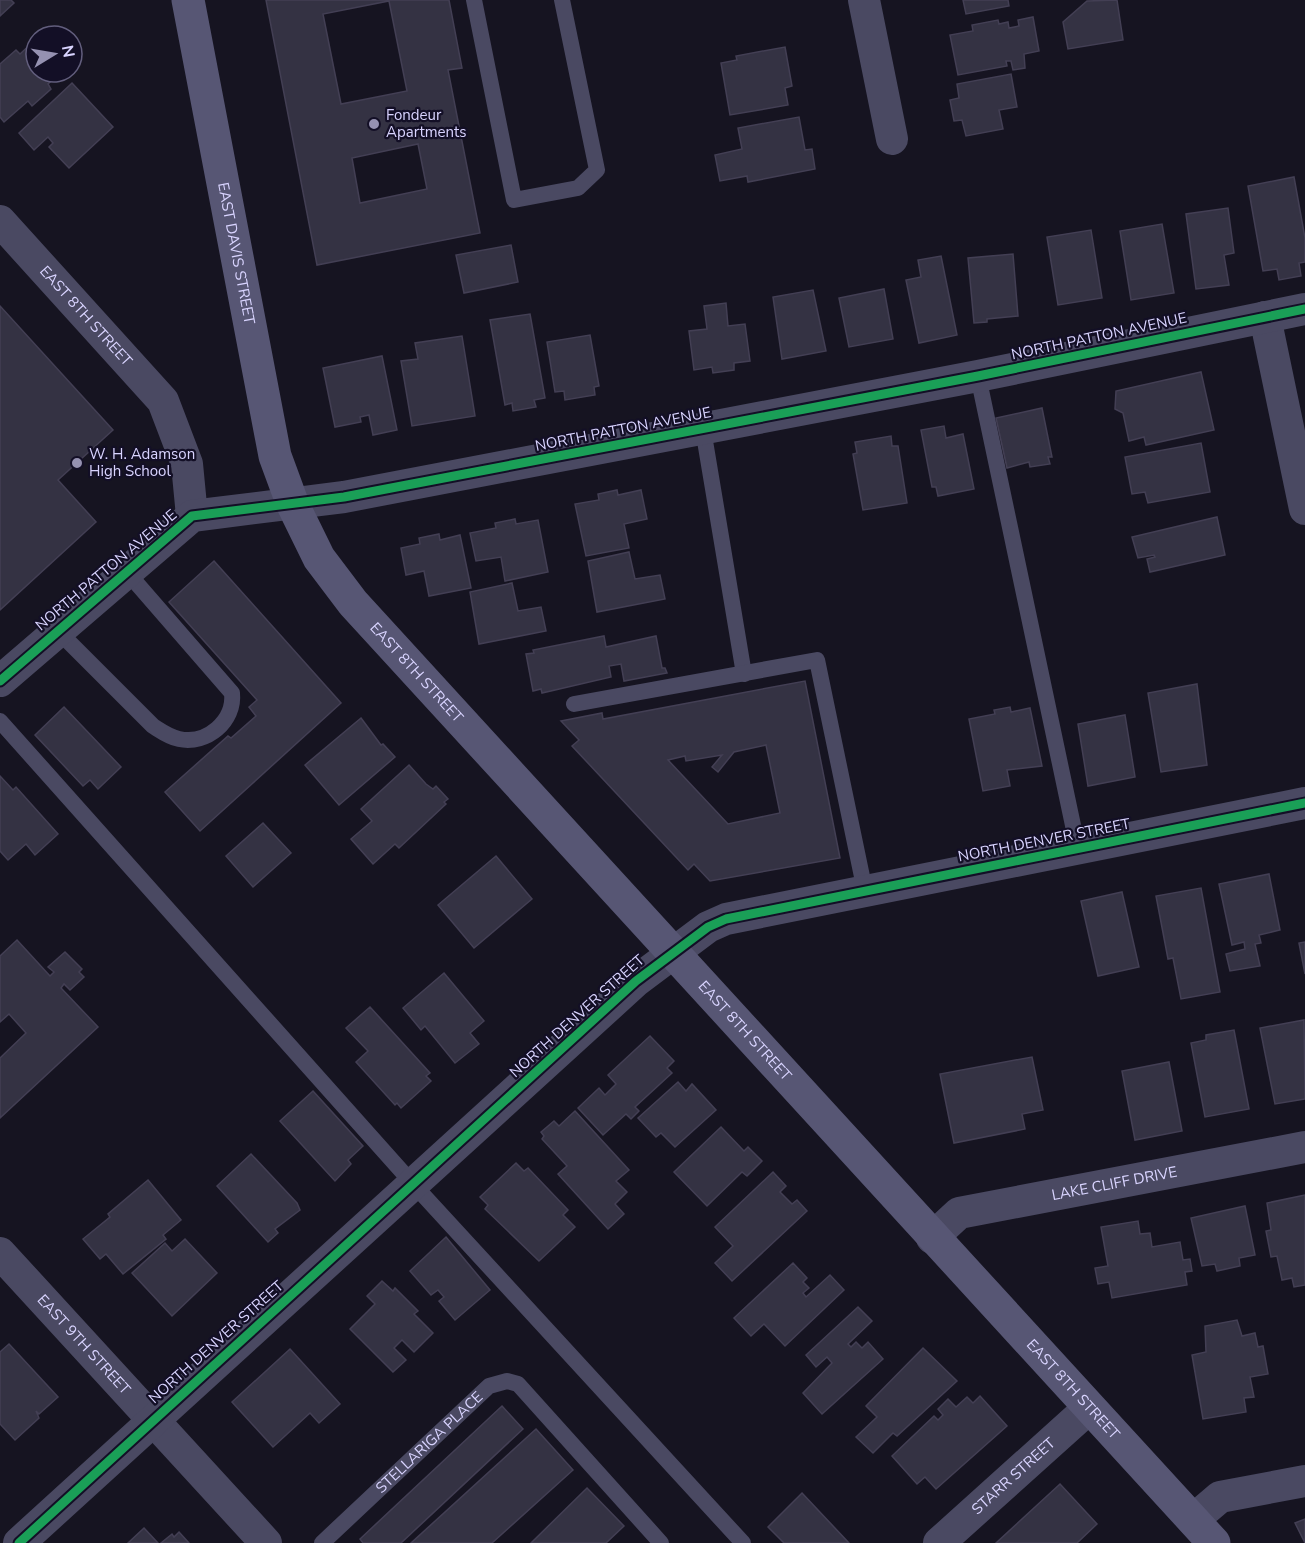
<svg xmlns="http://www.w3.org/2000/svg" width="1305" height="1543" viewBox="0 0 1305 1543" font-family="'Nunito Sans',sans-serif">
<rect width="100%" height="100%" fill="#161421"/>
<!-- building -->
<g fill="#343243" stroke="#433f54" stroke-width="1.5" fill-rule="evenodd">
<polygon points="0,0 11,0 14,3 0,16"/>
<path d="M266,0H449L462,68L448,70L480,233L317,265ZM389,1L407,91L341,104L323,14ZM418,144L427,189L360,203L352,158Z"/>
<polygon points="963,0 1008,0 1009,6 966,14"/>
<polygon points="1117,0 1123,40 1068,49 1063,22 1087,1"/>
<polygon points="1033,17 1039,51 1024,54 1025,68 1013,70 1011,61 1006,61 1007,66 958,75 950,35 973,31 972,25 998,20 999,24 1008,22 1009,28 1019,26 1018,20"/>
<polygon points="34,41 36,72 61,72 48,84 51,89 32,106 28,101 4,122 0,117 0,64 16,50 20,54"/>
<polygon points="785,47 792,86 785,88 788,105 730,115 721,63 737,60 736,56"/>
<polygon points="1011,74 1017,107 999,110 1003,129 966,136 962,120 954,121 950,100 959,98 957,84"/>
<polygon points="72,83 113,127 69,168 49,147 53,143 48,137 34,150 19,133"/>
<polygon points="799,117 805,150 812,149 815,169 748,182 747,176 720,181 715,155 742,149 738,128"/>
<polygon points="1294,177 1305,238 1305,262 1299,263 1301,276 1279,280 1277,269 1263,271 1248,186"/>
<polygon points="1228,208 1234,253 1224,255 1229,285 1196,289 1186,214"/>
<polygon points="1162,224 1174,293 1131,300 1120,231"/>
<polygon points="1091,230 1102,298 1058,305 1047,237"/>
<polygon points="511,245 518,282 464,293 456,255"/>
<polygon points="1013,254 1018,316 987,319 987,322 974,323 968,258"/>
<polygon points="941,256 957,335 919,343 906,280 921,277 918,260"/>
<polygon points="884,289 893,339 849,347 839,298"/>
<polygon points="813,290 826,351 782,359 773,297"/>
<polygon points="726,303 728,326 745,324 750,361 734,363 734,370 713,373 712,367 694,370 689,331 707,329 704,306"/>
<polygon points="0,306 113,430 58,480 96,522 0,610"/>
<polygon points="530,314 545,398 534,400 536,407 513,411 512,403 505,405 490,320"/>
<polygon points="590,335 599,386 594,387 595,395 565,400 564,391 555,392 547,342"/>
<polygon points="462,336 475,416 412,426 401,361 418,359 415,343"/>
<polygon points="382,356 397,430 373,435 369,415 360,417 361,422 335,427 323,368"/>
<polygon points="1201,372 1214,430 1146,445 1144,437 1129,441 1123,413 1115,409 1116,391"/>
<polygon points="1042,408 1052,457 1048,457 1050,464 1030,467 1029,462 1007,468 996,418"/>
<polygon points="944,426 946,438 963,434 974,489 938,496 936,487 932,487 921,430"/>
<polygon points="891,436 892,446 898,446 907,503 863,510 853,454 857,453 855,442"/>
<polygon points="1201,443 1210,492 1148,503 1145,492 1132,494 1125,457"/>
<polygon points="617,490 618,495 641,490 647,519 624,524 629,548 586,556 575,504 599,500 598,494"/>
<polygon points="1217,517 1225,555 1150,572 1147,559 1155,557 1154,555 1138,558 1132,537"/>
<polygon points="515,519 516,524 538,520 548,572 505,581 501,557 476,561 470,533 496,528 495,523"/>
<polygon points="439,534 440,540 460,535 471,588 429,596 424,571 406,575 401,548 420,544 419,538"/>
<polygon points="629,552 635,579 660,575 665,599 597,612 588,561"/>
<polygon points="214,561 341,703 200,831 165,792 228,736 231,738 256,716 249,707 257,700 169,602"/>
<polygon points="512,583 518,611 541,607 546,631 479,644 470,592"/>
<polygon points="604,636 606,647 656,636 662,668 665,668 667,673 624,681 621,664 609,666 611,677 542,693 541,689 533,691 526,654 534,653 533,650"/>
<path d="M805,681L840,858L710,881L694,864L688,870L572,746L579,740L561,721L602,713L603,719ZM766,745L780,813L728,824L668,760L685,756L686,761L722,755L712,767L718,772L734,752Z"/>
<polygon points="1197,684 1207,765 1161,772 1148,693"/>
<polygon points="64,707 121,767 98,789 90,780 83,786 35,735"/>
<polygon points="1010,707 1011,712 1030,708 1042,766 1007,770 1010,786 983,791 969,719 995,714 994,710"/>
<polygon points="1125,715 1135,777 1088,786 1078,724"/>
<polygon points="361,718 381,745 383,744 395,757 339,805 305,765"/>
<polygon points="409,765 426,784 433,789 436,786 448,799 444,802 446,804 399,848 395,844 373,864 351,839 372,821 361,809"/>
<polygon points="0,776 13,790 16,787 58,834 35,855 26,844 8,860 0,851"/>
<polygon points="263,823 291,853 253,887 226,856"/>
<polygon points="496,856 532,899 474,948 438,905"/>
<polygon points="1269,874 1280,930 1259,935 1261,943 1255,944 1260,966 1230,971 1226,954 1245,949 1244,942 1232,945 1219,884"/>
<polygon points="1201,888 1220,992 1181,999 1173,958 1168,959 1156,896"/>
<polygon points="1122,892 1139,967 1098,976 1081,901"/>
<polygon points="17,940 50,976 54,972 48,967 65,952 82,969 79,972 84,977 70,990 64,984 61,988 98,1027 0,1118 0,1058 26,1033 9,1014 0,1022 0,956"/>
<polygon points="1305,942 1305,974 1299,943"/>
<polygon points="444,973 484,1021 470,1033 479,1044 455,1063 425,1026 421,1030 403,1008"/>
<polygon points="370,1007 430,1073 426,1076 431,1081 401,1108 397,1103 395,1105 356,1062 368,1051 346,1028"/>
<polygon points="1304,1020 1305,1099 1275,1104 1260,1028"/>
<polygon points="1234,1030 1249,1109 1205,1117 1191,1043 1206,1040 1206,1035"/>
<polygon points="650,1036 674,1061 667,1068 672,1073 635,1107 639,1111 631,1119 626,1114 603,1135 578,1108 599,1088 605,1095 616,1084 608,1075"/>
<polygon points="1032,1057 1043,1110 1022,1114 1025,1129 954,1143 940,1074"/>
<polygon points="1169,1062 1182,1131 1135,1140 1122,1071"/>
<polygon points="678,1082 686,1091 692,1084 716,1110 675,1147 661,1133 656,1137 638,1118"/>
<polygon points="313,1091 363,1146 348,1160 351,1164 335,1181 280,1121"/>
<polygon points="575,1111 629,1170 616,1181 627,1192 615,1204 624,1214 608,1229 558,1174 567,1166 542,1139 544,1136 541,1132 554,1121 559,1126"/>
<polygon points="721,1127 744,1151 748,1147 762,1161 747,1176 742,1172 707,1206 674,1172"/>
<polygon points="251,1154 297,1203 300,1210 275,1229 278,1233 268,1242 217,1186"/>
<polygon points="516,1163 524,1171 528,1168 568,1210 563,1215 575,1227 539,1261 485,1209 488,1205 480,1197"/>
<polygon points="773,1172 786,1186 780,1192 792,1204 797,1200 807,1211 732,1281 715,1263 733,1246 715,1227"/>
<polygon points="148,1180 181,1220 163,1235 166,1239 123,1274 106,1254 100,1259 83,1239 110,1217 108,1214"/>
<polygon points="1305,1195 1305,1285 1294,1287 1292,1278 1282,1280 1277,1256 1271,1257 1266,1231 1271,1230 1267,1203"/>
<polygon points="1245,1206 1255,1255 1239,1258 1240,1266 1217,1271 1215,1264 1202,1266 1191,1218"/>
<polygon points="1138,1221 1140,1234 1150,1233 1152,1247 1180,1242 1183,1260 1190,1259 1192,1271 1185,1272 1187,1285 1112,1298 1109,1282 1098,1284 1095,1268 1108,1266 1101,1227"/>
<polygon points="446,1237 490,1290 455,1320 439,1301 444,1297 438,1290 431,1295 410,1271"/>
<polygon points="185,1239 217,1273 172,1316 132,1273 165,1243 172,1251"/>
<polygon points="793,1263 807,1278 803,1282 809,1288 803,1293 806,1297 830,1275 844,1290 785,1346 764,1324 751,1336 734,1318"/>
<polygon points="382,1281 393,1291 395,1288 418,1311 414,1314 433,1333 414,1352 402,1340 394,1348 406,1360 393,1372 350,1329 375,1304 367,1296"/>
<polygon points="858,1307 872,1321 848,1344 851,1347 856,1342 862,1348 868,1342 883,1359 822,1414 803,1393 832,1363 827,1357 816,1367 806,1355"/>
<polygon points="1237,1320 1242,1336 1255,1333 1258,1347 1263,1346 1268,1374 1250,1377 1254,1397 1244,1398 1246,1412 1203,1419 1192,1355 1206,1352 1205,1326"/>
<polygon points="9,1344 58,1397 39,1414 36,1411 39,1418 15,1440 0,1424 0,1352"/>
<polygon points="923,1348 957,1381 897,1436 893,1433 873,1453 856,1437 877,1417 866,1406"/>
<polygon points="290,1349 340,1404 319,1423 310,1413 273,1447 232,1402"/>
<polygon points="980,1396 1007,1426 936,1489 925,1477 917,1484 892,1456 934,1416 938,1420 943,1415 938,1409 948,1399 956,1407 967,1397 973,1403"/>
<polygon points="502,1406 523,1429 401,1543 363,1543 360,1539"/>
<polygon points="536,1429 573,1470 492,1543 411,1543"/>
<polygon points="1060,1484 1097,1524 1077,1543 996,1543"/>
<polygon points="587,1488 624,1526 606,1543 531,1543"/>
<polygon points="802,1493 849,1543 784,1543 768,1527"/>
<polygon points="1305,1519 1305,1543 1295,1523"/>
<polygon points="144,1528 158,1543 128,1543"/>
<polygon points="179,1532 189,1543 161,1543 172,1534 174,1537"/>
</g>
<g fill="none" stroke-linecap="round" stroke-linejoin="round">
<!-- lane -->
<g stroke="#4a4962" stroke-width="16">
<polyline points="474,0 514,200 578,188 597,170 562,0"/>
<polyline points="978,376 1078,849"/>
<polyline points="703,429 744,674"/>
<path d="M57,630L153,726C161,731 169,737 179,739C207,745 235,721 232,693L126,571"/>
<polyline points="574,704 817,660 865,891"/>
<polyline points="0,721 414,1185 743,1543"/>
<path id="s1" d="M322,1543L489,1386L507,1381L518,1384L661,1543"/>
</g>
<!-- street -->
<g stroke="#4a4962" stroke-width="32">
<polyline points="864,0 892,139"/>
<path id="s2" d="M0,221L163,401L187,464L192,516"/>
<polyline points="1265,317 1305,509"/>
<polyline points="0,681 192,516 344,497 978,376 1305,309"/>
<path id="s3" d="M932,1238L959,1213L1305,1147"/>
<path id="s4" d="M0,1253L266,1543"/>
<polyline points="1193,1520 1220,1497 1305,1481"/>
<polyline points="19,1543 636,981 708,927 726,919 1305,803"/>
<path id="s5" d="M939,1543L1089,1408"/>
</g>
<!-- secondary -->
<path stroke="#575674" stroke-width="33" id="s6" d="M188,0L275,456L293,505L319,558L353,603L1214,1543"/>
<!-- cycleway casing -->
<g stroke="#130f26" stroke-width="13">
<g id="cycleway">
<polyline points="0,681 192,516 344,497 978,376 1305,309"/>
<polyline points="19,1543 636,981 708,927 726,919 1305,803"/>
</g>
</g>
<!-- cycleway -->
<use href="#cycleway" stroke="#1a9f57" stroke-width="9"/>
</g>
<!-- markers -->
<g fill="#9591b1" stroke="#130f26" stroke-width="2">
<circle cx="374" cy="124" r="6"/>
<circle cx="77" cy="463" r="6"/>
</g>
<g text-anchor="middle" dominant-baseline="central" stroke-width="4.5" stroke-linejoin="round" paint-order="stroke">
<!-- poi labels -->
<g font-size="15" fill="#d9d4ff" stroke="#130f26" text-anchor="start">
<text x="386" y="115">Fondeur<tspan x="386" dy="17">Apartments</tspan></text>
<text x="89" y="454">W. H. Adamson<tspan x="89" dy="17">High School</tspan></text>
</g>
<!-- street labels -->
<g font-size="15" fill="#d9d4ff" stroke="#130f26">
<text stroke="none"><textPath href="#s6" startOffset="258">EAST DAVIS STREET</textPath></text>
<text stroke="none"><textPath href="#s2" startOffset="128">EAST 8TH STREET</textPath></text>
<text transform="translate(1099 336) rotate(-12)">NORTH PATTON AVENUE</text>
<text transform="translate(623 429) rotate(-11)">NORTH PATTON AVENUE</text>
<text transform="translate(106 570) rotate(-40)">NORTH PATTON AVENUE</text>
<text stroke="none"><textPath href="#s6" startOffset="726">EAST 8TH STREET</textPath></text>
<text transform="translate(1044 840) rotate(-11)">NORTH DENVER STREET</text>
<text transform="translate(577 1016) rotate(-42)">NORTH DENVER STREET</text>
<text stroke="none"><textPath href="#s6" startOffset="1212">EAST 8TH STREET</textPath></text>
<text stroke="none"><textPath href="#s3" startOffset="195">LAKE CLIFF DRIVE</textPath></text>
<text transform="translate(216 1342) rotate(-42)">NORTH DENVER STREET</text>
<text stroke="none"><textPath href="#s4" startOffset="124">EAST 9TH STREET</textPath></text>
<text stroke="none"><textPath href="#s6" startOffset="1698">EAST 8TH STREET</textPath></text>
<text stroke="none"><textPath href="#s1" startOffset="147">STELLARIGA PLACE</textPath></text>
<text stroke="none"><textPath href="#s5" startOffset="100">STARR STREET</textPath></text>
</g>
</g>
<!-- north arrow -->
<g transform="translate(54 54) rotate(79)"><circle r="28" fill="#130f26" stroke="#625e7d" stroke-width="1.5"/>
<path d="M0-4.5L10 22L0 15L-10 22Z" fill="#9591b1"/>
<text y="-9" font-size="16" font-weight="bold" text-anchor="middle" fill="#d9d4ff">N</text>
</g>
</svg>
